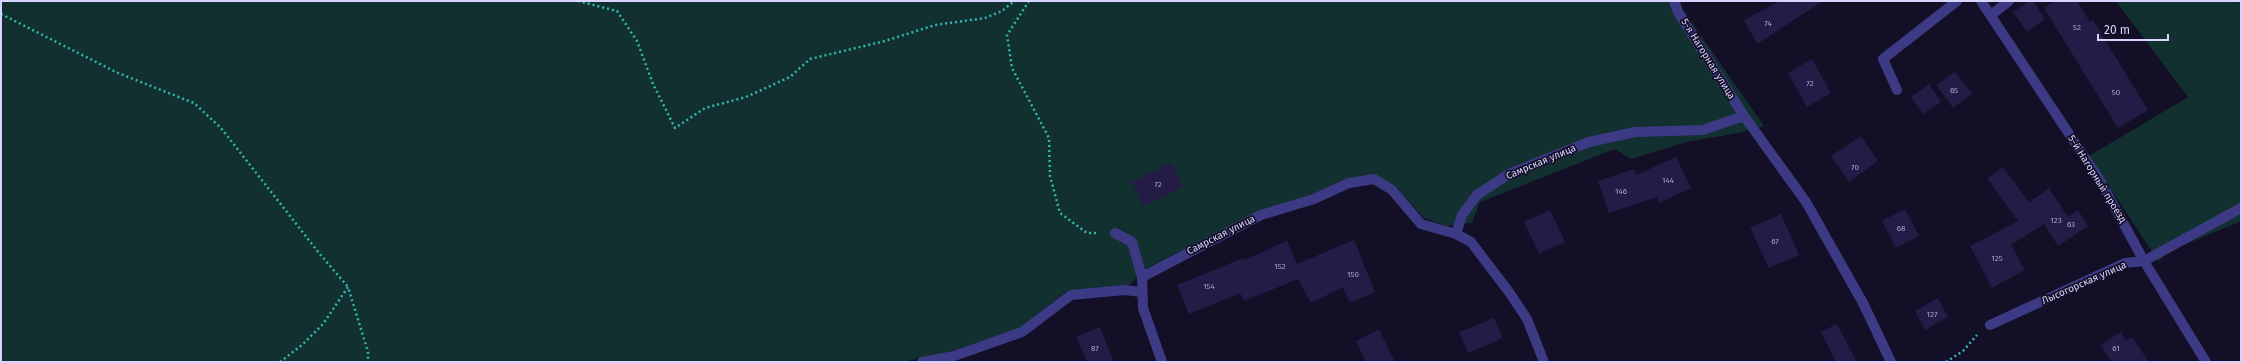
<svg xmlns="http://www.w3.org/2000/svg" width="2242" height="363" viewBox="0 0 2242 363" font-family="'Fira Sans',sans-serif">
<rect width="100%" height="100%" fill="#130f26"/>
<!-- green -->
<g fill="#12302f">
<polygon points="1,1 1680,1 1683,10 1764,126 1738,133 1687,142 1631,159 1615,149 1480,202 1472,223 1446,226 1424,218 1396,187 1374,175 1258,212 1147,268 1129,285 1067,291 1019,328 952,351 902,362 1,362"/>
<polygon points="2116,1 2236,1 2241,4 2241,221 2165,253 2159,262 2089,156 2188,97"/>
</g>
<!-- building -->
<g fill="#241b47">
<polygon points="1780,1 1823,1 1757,44 1744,20"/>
<polygon points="2029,1 2033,1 2045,19 2027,32 2013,12"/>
<polygon points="2055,1 2077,1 2090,22 2093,20 2148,110 2118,128 2044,8"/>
<polygon points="1812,59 1831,93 1807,107 1788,73"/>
<polygon points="1955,72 1972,94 1953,108 1936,85"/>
<polygon points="1929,84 1941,102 1923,114 1911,97"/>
<polygon points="1861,136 1878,161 1849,182 1831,156"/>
<polygon points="1676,157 1691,188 1659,203 1657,197 1609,213 1598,181 1634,169 1636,175"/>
<polygon points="1171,163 1183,187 1144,206 1132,182"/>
<polygon points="2003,167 2029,202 2049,188 2068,217 2078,210 2088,226 2058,246 2044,224 2011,245 2025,270 1992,288 1970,246 2018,221 1987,178"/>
<polygon points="1905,209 1919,236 1896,248 1882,221"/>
<polygon points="1550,210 1565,242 1539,254 1524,222"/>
<polygon points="1781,214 1799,255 1769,268 1750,228"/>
<polygon points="1354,240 1375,292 1350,303 1343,287 1311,303 1298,279 1244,301 1240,293 1189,314 1177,285 1243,258 1244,260 1287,241 1297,264"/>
<polygon points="1938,298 1948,317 1925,330 1915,311"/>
<polygon points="1494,318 1503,338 1468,353 1459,332"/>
<polygon points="1837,324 1857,362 1836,362 1821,332"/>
<polygon points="1100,327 1114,362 1087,362 1076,337"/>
<polygon points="1379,329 1395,362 1366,362 1356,341"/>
<polygon points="2121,332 2126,340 2132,337 2149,362 2112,362 2100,345"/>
</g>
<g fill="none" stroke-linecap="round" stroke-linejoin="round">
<!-- path -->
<g stroke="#2fb8b0" stroke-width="2.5" stroke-dasharray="2 3" stroke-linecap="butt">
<polyline points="578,1 617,11 637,41 653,84 675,128 705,108 746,97 790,77 810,59 885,41 935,25 985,18 1002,11 1014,1"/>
<polyline points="1029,1 1007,35 1012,68 1049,138 1050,176 1060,213 1087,233 1099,233"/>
<polyline points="1,14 118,73 194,103 221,128 319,253 348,287"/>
<polyline points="280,362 302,345 323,324 348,287 368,352 368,362"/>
<polyline points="1946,362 1963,351 1977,335"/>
</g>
<!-- service -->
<g stroke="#3d3a85" stroke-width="10">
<polyline points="1991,15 2009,1"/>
<polyline points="1897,90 1883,59 1957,1"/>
<polyline points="1744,116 1806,202 1863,303"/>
</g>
<!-- minor -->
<g stroke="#3d3a85" stroke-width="10">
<polyline points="1981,1 2099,179 2144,261 2206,362"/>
<polyline points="1115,233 1132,242 1142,277 1143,308 1162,362"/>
<polyline points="1456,234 1462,215 1477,195 1509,174 1589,142 1635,132 1703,130 1744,116 1678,12 1674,1"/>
<polyline points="1142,277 1261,215 1314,199 1349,183 1374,179 1392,190 1421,224 1456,234 1471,242 1509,292 1527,319 1544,362"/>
<polyline points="1863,303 1891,362"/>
<polyline points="1990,325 2125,263 2144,261 2241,208"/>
<polyline points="922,362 954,356 1022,332 1071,295 1125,290 1141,292"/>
</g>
</g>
<g text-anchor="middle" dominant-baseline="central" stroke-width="3.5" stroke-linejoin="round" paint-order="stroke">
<!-- number labels -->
<g font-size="8" fill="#aca6d1">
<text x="1768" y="23">74</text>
<text x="2077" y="27">52</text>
<text x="1810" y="83">72</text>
<text x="1954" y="90">65</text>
<text x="2116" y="92">50</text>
<text x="1855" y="167">70</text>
<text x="1668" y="180">144</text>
<text x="1158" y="184">72</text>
<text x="1621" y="191">146</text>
<text x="2056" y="220">123</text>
<text x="2071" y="224">63</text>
<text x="1901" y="228">68</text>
<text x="1775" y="241">67</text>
<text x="1997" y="258">125</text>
<text x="1280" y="266">152</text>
<text x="1353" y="274">150</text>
<text x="1209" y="286">154</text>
<text x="1932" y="314">127</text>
<text x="1095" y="348">87</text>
<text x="2116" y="348">61</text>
</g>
<!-- street labels -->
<g font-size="10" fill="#d9d4ff" stroke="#130f26">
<text transform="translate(1708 59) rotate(58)">5-я Нагорная улица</text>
<text transform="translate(1541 162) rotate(-23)">Самрская улица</text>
<text transform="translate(2097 179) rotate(58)">5-й Нагорный проезд</text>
<text transform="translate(1221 235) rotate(-27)">Самрская улица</text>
<text transform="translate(2084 283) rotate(-24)">Лысогорская улица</text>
</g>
</g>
<!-- border -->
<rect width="2242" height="363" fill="none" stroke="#d9d4ff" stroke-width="4"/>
<!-- scale -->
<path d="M2098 34v6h70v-6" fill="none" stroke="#d9d4ff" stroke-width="2"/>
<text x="2104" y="34" font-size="12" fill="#d9d4ff" stroke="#130f26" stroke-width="3" paint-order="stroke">20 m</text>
</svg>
